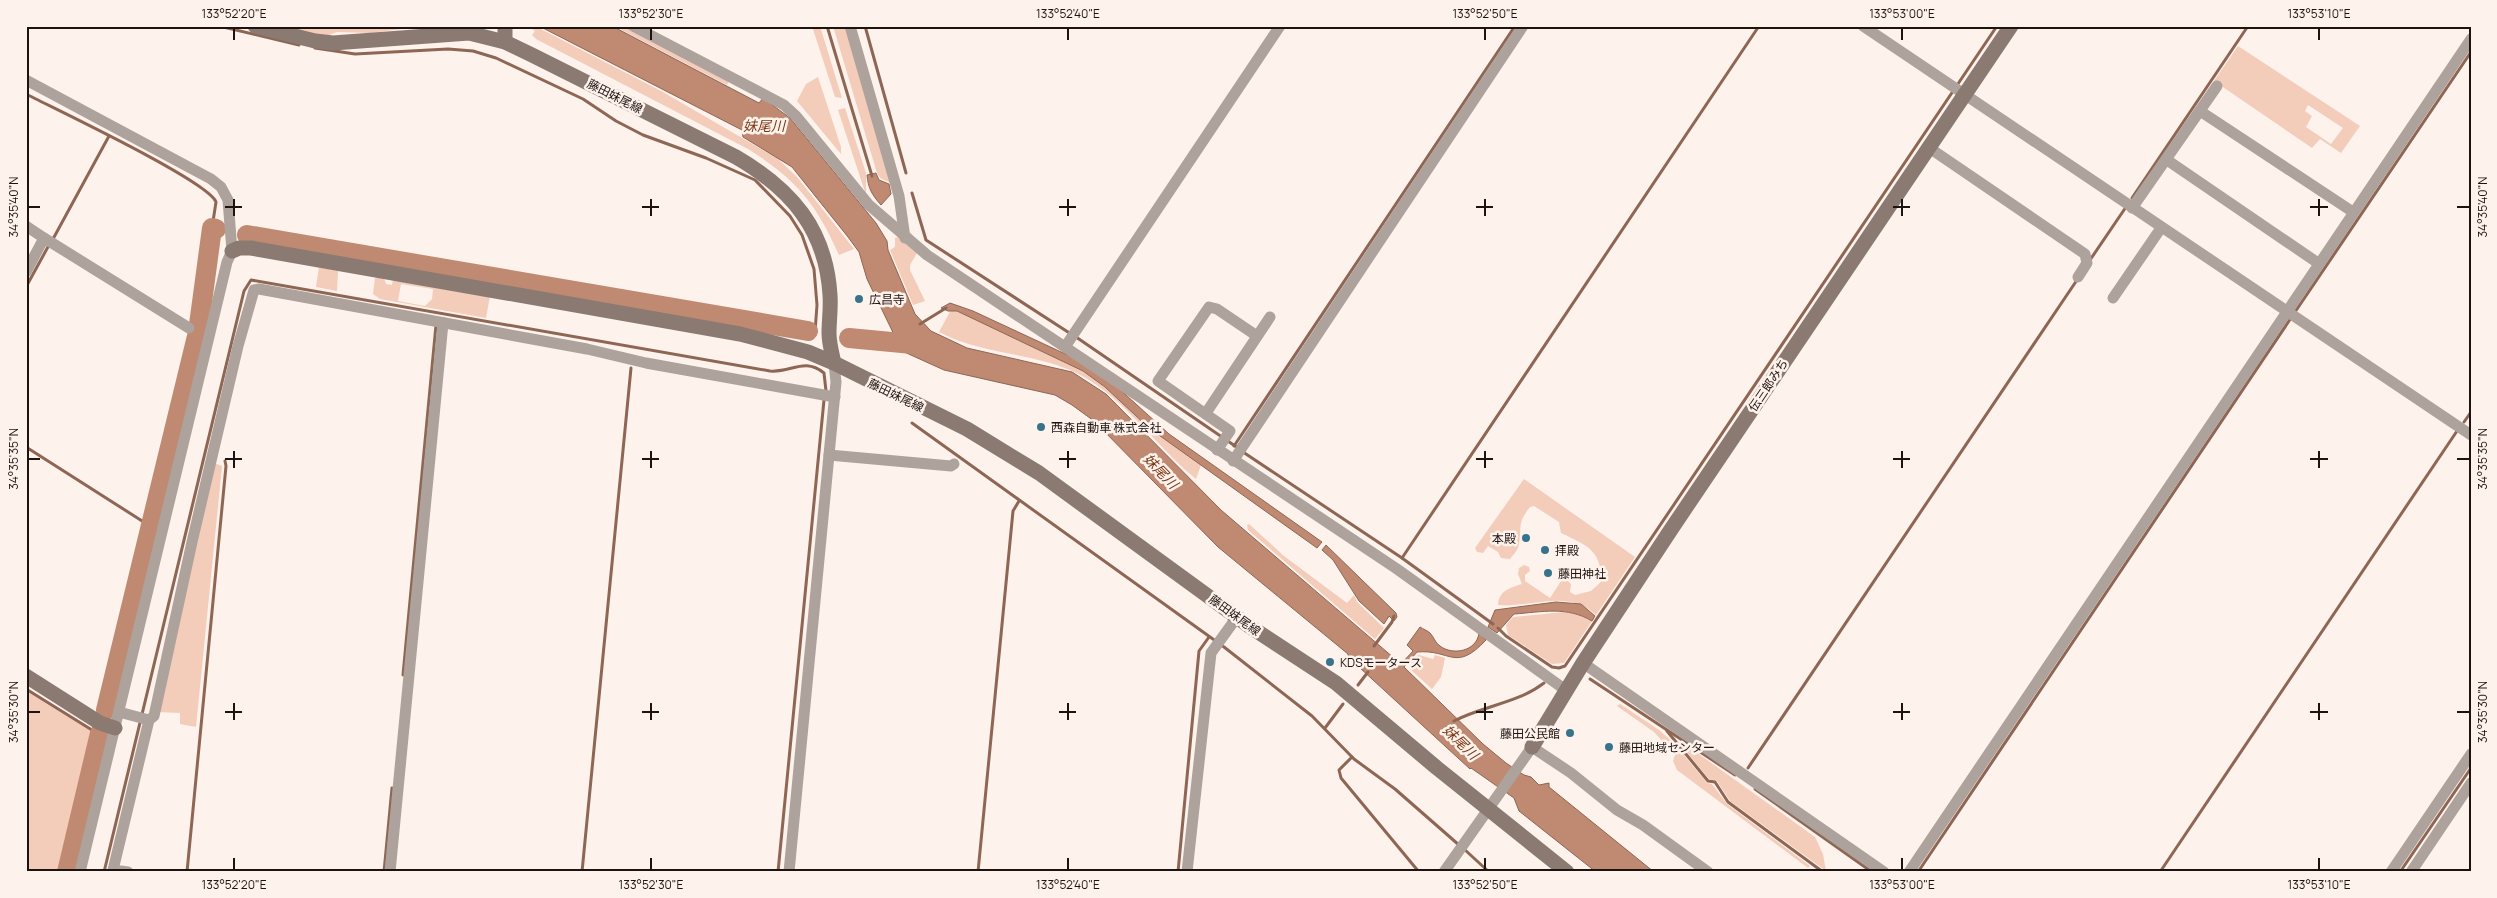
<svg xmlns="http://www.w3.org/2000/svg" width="2497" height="898" viewBox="0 0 2497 898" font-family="Manrope,'Noto Sans JP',sans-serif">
<rect width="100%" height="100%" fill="#fef2ed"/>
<!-- green -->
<g fill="#f3ccba" fill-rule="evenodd">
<polygon points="270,26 426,26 370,33 337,32 321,38"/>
<path d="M528,26H535L663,92L778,159L797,177L854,249L839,255C816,203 796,179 748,149L536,39L532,35L535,31Z"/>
<polygon points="614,26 624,26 729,81 727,85"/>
<polygon points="812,26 820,26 842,98 835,97"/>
<polygon points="833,26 847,26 891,183 880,178 877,173"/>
<path d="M2238,46L2360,126L2341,153L2320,139L2312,148L2214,81ZM2308,105L2343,128L2331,144L2306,127L2312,116L2305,111Z"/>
<polygon points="818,77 841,147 841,154 797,101 806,84"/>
<polygon points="845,108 866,173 866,195 838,110"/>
<polygon points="898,237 917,253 910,265 910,270 925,301 913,305 890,250 895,247 895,238"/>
<polygon points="319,267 338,271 337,291 316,287"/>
<path d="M375,278H384L386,284L392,285L393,278L490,296L486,318L380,299L373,294ZM401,284L433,289L432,299L425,306L398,301Z"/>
<path d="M952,308L1087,373L1201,465L1196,479C1155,446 1119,390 1070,370C1027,352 980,354 939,332Z"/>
<polygon points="214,463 222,466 196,727 180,724 180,713 157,712"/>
<path d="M1524,479L1635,557L1596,615C1568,588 1532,608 1498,605C1499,591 1509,588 1522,584L1518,574L1519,568L1524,565L1529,567L1530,571L1525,575V581L1550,598L1561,581L1566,579L1571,584L1570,592L1575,595L1591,591L1602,581C1600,549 1588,546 1561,533L1559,522L1534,506L1530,507C1517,523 1522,527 1519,545C1518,550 1513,555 1510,559L1501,558L1498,552L1488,546L1483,553L1477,552L1475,548Z"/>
<polygon points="1249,524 1284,556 1347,603 1354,595 1357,602 1384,628 1375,639 1248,530 1247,525"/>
<polygon points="1564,612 1580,614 1592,621 1564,663 1552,664 1508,635 1506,625 1513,617"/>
<polygon points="1419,655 1433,659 1435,655 1445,658 1441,677 1432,689 1410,669 1413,658"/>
<polygon points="26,691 96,734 62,872 26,872"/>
<polygon points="1620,704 1659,730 1674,743 1707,783 1712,784 1727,804 1810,866 1808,868 1677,770 1673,761 1675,755 1654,732 1617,706"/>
<polygon points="1682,742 1815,837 1823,854 1826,871 1730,801 1717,781 1709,779 1680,744"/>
</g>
<!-- water -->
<g fill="#bf8a71" stroke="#8e6654">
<path d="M539,26H612L759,103L763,98L790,118L876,223L887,241L888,250L915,314L931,331L967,348L1072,372L1106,394L1221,510L1401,664L1413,651L1407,645L1420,627C1423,629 1428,631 1430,633C1434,637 1435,643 1440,646C1453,656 1477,651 1479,633L1486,640C1455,673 1451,649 1417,652L1404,667L1483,744L1506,763L1524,775L1531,777L1539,785L1549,783V787L1654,872H1596L1519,811L1514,798L1471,768L1470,769L1348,657V654L1218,547L1094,421L1072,405L1055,395L944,370L902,351L867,279L859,252L848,237L792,167L743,137L742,130Z"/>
<path d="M876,173L879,180L889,184L891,194L881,205C872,195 868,188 867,175Z"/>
<polygon points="950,303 973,311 1074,358 1115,385 1169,434 1322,542 1317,548 1149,428 1105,387 1083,371 957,311 948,311 941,308"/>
<polygon points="1326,545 1396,613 1397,617 1394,621 1389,616 1384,624 1359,601 1333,560 1322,550"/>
<path d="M1556,602L1581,604L1595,616L1592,621C1567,606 1542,612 1514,614L1497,633L1488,627L1495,610Z"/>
</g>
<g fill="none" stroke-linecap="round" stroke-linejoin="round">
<!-- stream -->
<g stroke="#8e6654" stroke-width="3">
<polyline points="219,26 299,45"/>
<polyline points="827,26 872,176"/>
<polyline points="865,26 906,173"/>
<polyline points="315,48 355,54 448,49 473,51 496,58 583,99 616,121 643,135 706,158 755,180 790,216 802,235 814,269 817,305 815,332"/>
<path d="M26,94C55,109 208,181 216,202L212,228"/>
<polyline points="912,193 926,240 1071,334"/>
<polyline points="2132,198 2248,26"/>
<polyline points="53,239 109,136"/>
<polyline points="2090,260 2126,207"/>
<polyline points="26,287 49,245"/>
<polyline points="2295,312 2471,52"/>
<polyline points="920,324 946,308"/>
<polyline points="1076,337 1238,448"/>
<polyline points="2464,422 2471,412"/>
<polyline points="912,423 1224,647 1312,716 1354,759 1395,789 1459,845"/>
<polyline points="1234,446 1515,26"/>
<polyline points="26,447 150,526"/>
<polyline points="1243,452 1402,558 1493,624"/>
<polyline points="1402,558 1759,26"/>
<polyline points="1498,628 1506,636 1552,667 1559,668 1565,666 1997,26"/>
<polyline points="1374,646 1392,622 1394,616"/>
<polyline points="403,675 436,325"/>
<polyline points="1590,679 1735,775"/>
<polyline points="1358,685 1368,672"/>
<polyline points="26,689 100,735"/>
<path d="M1454,721C1483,706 1518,703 1544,683"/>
<polyline points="1325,728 1343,704"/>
<polyline points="1667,731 1708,781 1715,782 1728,802 1823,872"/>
<polyline points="1352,757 1339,770 1341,778 1419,872"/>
<polyline points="1748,768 2077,280"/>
<polyline points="1755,789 1872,872"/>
<polyline points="1464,849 1489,872"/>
<path d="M104,872L244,291L251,280L770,371C791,373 804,357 824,373L826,391"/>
<polyline points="187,872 226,466 225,461"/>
<polyline points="384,872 392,788"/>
<polyline points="582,872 631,368"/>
<polyline points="778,872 824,400"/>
<polyline points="978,872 1013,511 1019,501"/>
<polyline points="1178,872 1199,651 1209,637"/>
<polyline points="1918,872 2291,318"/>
<polyline points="2160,872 2457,431"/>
<polyline points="2400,872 2471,768"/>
</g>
<!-- river -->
<g stroke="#bf8a71" stroke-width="20">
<polyline points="247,235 808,331"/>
<polyline points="849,338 923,345"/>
<polyline points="106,710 198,332 212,228 216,229"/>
<polyline points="67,872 100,733"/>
</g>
<!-- street -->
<g stroke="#aea29c" stroke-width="11">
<polyline points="633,26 784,105 796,116 869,205 927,255 1397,569 1567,691"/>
<polyline points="850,26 899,196 905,238"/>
<polyline points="1863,26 2471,435"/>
<polyline points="26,80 211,179 221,187 228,200 232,251 227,262 80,872"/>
<polyline points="2200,111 2353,212"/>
<polyline points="1928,147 2085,254 2087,263 2078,277"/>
<polyline points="2167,160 2318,263"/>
<polyline points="2132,208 2217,86"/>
<polyline points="26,226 44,238 26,272"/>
<polyline points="44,238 189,328"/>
<polyline points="2113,298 2161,228"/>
<polyline points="1065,347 1280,26"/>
<polyline points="1206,413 1270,317"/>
<polyline points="1217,450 1230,431 1158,381 1209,307 1217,309 1257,336"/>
<polyline points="829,455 951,466 954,464"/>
<polyline points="1233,461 1523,26"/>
<polyline points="1583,663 1884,872"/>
<polyline points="119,712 149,720"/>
<polyline points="128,872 113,870 149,720 154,716 192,542 238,346 254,290 259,289 587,349 646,363 835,397"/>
<polyline points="390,872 443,323"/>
<polyline points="789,872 836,382 834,363"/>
<polyline points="1187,872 1211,653 1237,617"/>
<polyline points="1444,872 1532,747 1571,773 1617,810 1643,825 1708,872"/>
<polyline points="1909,872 2471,39"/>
<polyline points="2391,872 2471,754"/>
<polyline points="2411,872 2471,783"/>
</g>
<!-- secondary -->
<g stroke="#8b7a72" stroke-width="15">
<path d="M255,26L315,41L333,43L469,33L505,42L532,55L736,157C791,189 826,229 830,295C831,308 829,321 829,333C829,343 832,354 834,363"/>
<polyline points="505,42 505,26"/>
<polyline points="232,251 239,248 251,248 740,334 808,352 834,363 967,429 1039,473 1249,626 1336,683 1437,768 1567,872"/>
<polyline points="26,676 100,723 115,728"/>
<polyline points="1532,747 1583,663 1672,528 2011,26"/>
</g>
</g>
<!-- ticks -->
<path fill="none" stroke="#1d130f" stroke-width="2" d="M234,28V40M651,28V40M1068,28V40M1485,28V40M1902,28V40M2319,28V40M234,199V216M651,199V216M1068,199V216M1485,199V216M1902,199V216M2319,199V216M28,207H40M225,207H242M642,207H659M1059,207H1076M1476,207H1493M1893,207H1910M2310,207H2328M2457,207H2470M234,451V468M651,451V468M1068,451V468M1485,451V468M1902,451V468M2319,451V468M28,459H40M225,459H242M642,459H659M1059,459H1076M1476,459H1493M1893,459H1910M2310,459H2328M2457,459H2470M234,703V720M651,703V720M1068,703V720M1485,703V720M1902,703V720M2319,703V720M28,712H40M225,712H242M642,712H659M1059,712H1076M1476,712H1493M1893,712H1910M2310,712H2328M2457,712H2470M234,858V870M651,858V870M1068,858V870M1485,858V870M1902,858V870M2319,858V870"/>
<!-- markers -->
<g fill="#37738b" stroke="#fef2ed" stroke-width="2">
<circle cx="859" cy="299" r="5"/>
<circle cx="1041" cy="427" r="5"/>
<circle cx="1526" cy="538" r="5"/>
<circle cx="1545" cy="550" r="5"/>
<circle cx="1548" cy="573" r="5"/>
<circle cx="1330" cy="662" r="5"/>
<circle cx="1570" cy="733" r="5"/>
<circle cx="1609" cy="747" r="5"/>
</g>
<g text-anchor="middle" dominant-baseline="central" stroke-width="5" stroke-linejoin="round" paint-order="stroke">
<!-- street labels -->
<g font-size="12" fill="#1d130f" stroke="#fef2ed">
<text transform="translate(615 96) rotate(27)">藤田妹尾線</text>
<text transform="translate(1768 385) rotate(-56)">伝三郎みち</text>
<text transform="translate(896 395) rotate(26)">藤田妹尾線</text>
<text transform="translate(1235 615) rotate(36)">藤田妹尾線</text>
</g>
<!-- poi labels -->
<g font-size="12" fill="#1d130f" stroke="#fef2ed" text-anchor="start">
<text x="869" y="299">広昌寺</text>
<text x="1051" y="427">西森自動車 株式会社</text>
<text x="1516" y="538" text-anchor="end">本殿</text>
<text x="1555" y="550">拝殿</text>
<text x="1558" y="573">藤田神社</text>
<text x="1340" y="662">KDSモータース</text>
<text x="1560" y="733" text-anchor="end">藤田公民館</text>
<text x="1619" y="747">藤田地域センター</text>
</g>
<!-- water labels -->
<g font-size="14" font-style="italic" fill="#7a3812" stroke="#fef2ed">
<text x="764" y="125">妹尾川</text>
<text transform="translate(1161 471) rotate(46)">妹尾川</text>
<text transform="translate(1461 742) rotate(44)">妹尾川</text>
</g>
</g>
<!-- border -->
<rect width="2497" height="898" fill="none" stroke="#fef2ed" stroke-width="55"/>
<rect x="28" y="28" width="2442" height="842" fill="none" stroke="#1d130f" stroke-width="2"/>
<g font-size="12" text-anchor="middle" fill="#1d130f">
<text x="234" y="18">133°52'20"E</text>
<text x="651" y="18">133°52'30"E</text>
<text x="1068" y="18">133°52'40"E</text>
<text x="1485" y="18">133°52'50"E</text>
<text x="1902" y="18">133°53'00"E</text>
<text x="2319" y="18">133°53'10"E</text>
<text transform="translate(14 207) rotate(-90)" y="4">34°35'40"N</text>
<text transform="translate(2483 207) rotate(-90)" y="4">34°35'40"N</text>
<text transform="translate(14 459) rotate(-90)" y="4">34°35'35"N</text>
<text transform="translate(2483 459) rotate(-90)" y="4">34°35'35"N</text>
<text transform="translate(14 712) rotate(-90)" y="4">34°35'30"N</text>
<text transform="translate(2483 712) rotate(-90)" y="4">34°35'30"N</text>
<text x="234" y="889">133°52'20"E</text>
<text x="651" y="889">133°52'30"E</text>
<text x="1068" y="889">133°52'40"E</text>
<text x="1485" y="889">133°52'50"E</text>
<text x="1902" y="889">133°53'00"E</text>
<text x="2319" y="889">133°53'10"E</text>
</g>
</svg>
